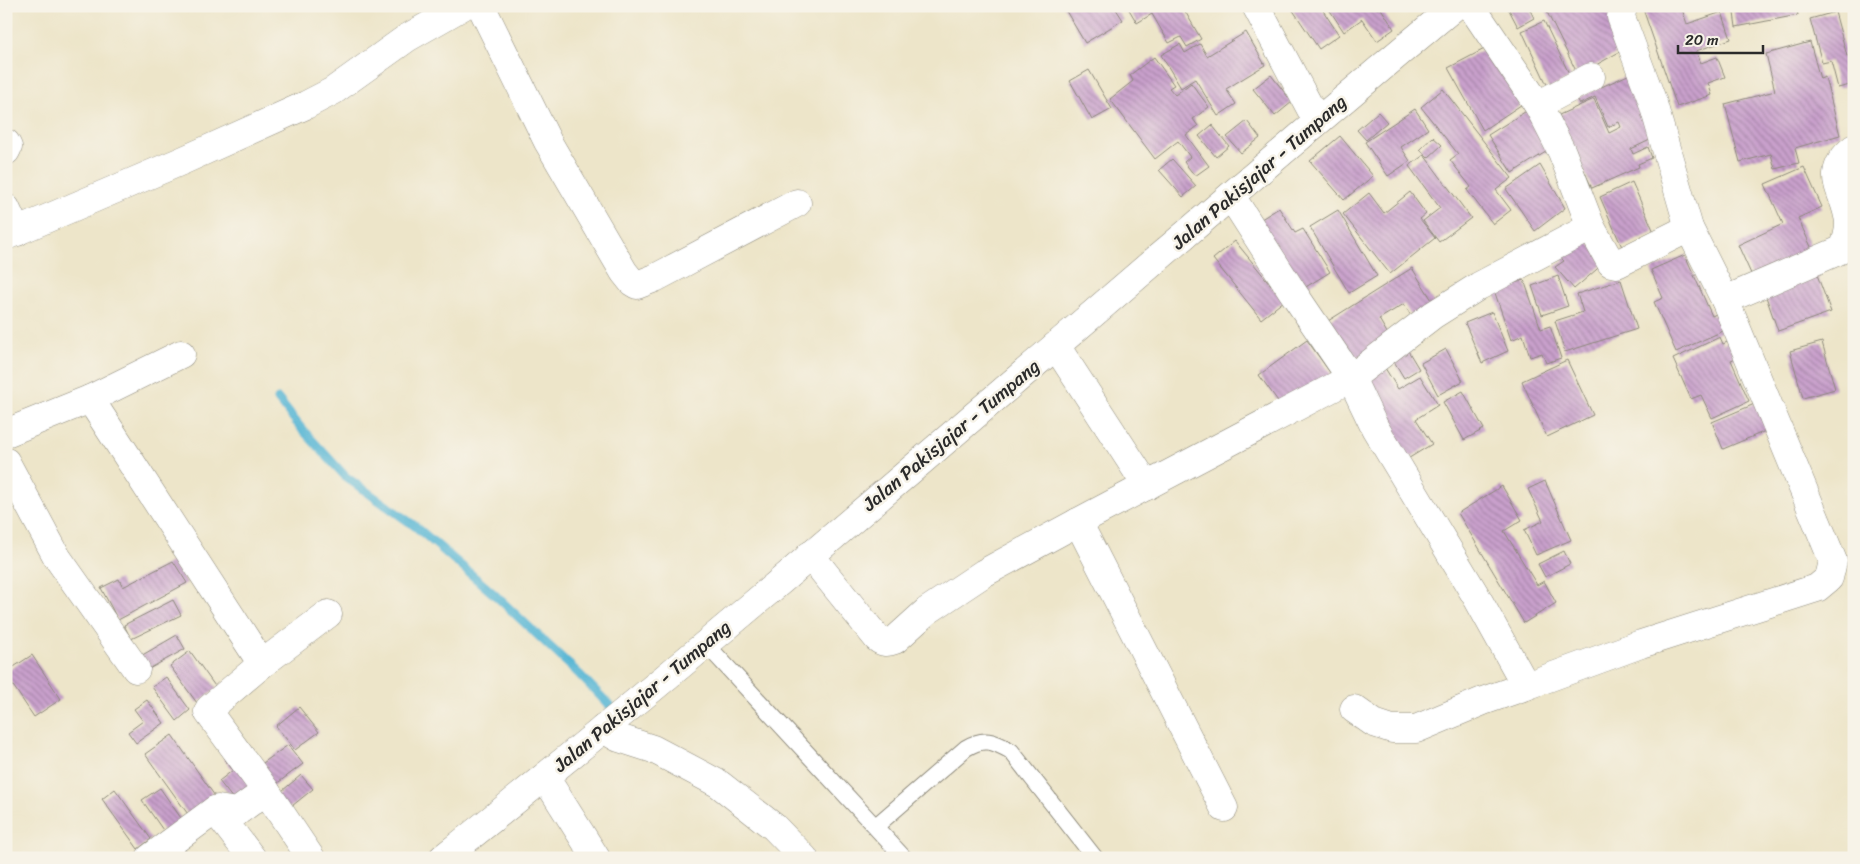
<svg xmlns="http://www.w3.org/2000/svg" width="1860" height="864" viewBox="0 0 1860 864" font-family="Sriracha,sans-serif">
<defs>
<pattern id="building-back-hatch" width="6" height="6" patternUnits="userSpaceOnUse" patternTransform="scale(1.25)"><rect width="6" height="6" fill="#c9a0cc"/><path d="M-1 5l2 2M0 0l6 6M5-1l2 2" fill="none" stroke="#a383a6"/></pattern>
</defs>
<rect width="100%" height="100%" fill="#f7f3e8"/>
<filter id="ink" filterUnits="userSpaceOnUse"><feTurbulence type="fractalNoise" baseFrequency=".02" numOctaves="2"/><feDisplacementMap in="SourceGraphic" scale="10" xChannelSelector="R" yChannelSelector="G"/><feConvolveMatrix kernelMatrix="1 2 1 2 8 2 1 2 1" color-interpolation-filters="sRGB"/></filter>
<filter id="wash" filterUnits="userSpaceOnUse"><feTurbulence type="fractalNoise" baseFrequency=".0096" numOctaves="4" result="noise"/><feDisplacementMap in="SourceGraphic" scale="20" xChannelSelector="R" yChannelSelector="G"/><feGaussianBlur stdDeviation="1.12" result="paint"/><feColorMatrix in="noise" values="0 0 0 0 0 0 0 0 0 0 0 0 0 0 0 0 0 1.4 0 .05"/><feComposite in="paint" operator="in"/></filter>
<g filter="url(#wash)">
<rect width="100%" height="100%" fill="#ede5c9"/>
<g fill="none" stroke-linecap="round" stroke-linejoin="round">
<!-- stream -->
<polyline stroke="#56b6d4" stroke-width="9" points="278,399 301,428 346,477 415,526 495,595 579,674 618,714"/>
</g>
<g id="blocks">
<!-- building -->
<g fill="url(#building-back-hatch)">
<polygon points="1063,6 1114,6 1123,20 1085,43"/>
<polygon points="1127,6 1182,6 1201,39 1187,47 1181,37 1169,43 1152,14 1137,23"/>
<polygon points="1290,6 1320,6 1339,35 1319,49"/>
<polygon points="1327,6 1375,6 1377,9 1380,7 1394,29 1377,41 1362,19 1344,32"/>
<polygon points="1507,6 1528,6 1534,18 1518,27"/>
<polygon points="1544,6 1616,6 1630,46 1578,75"/>
<polygon points="1642,6 1681,6 1687,24 1722,12 1731,39 1696,51 1701,63 1717,57 1725,77 1708,83 1712,95 1677,107"/>
<polygon points="1733,6 1796,6 1798,15 1736,27"/>
<polygon points="1835,12 1847,56 1853,55 1854,57 1854,84 1838,88 1831,61 1822,63 1810,19"/>
<polygon points="1544,21 1571,78 1549,89 1522,31"/>
<polygon points="1246,32 1265,65 1226,89 1236,104 1218,116 1195,79 1181,88 1161,55 1180,44 1185,53 1200,44 1207,56"/>
<polygon points="1810,42 1820,79 1825,77 1840,135 1795,148 1799,163 1775,169 1771,154 1740,162 1725,104 1775,91 1766,54"/>
<polygon points="1492,45 1527,101 1483,130 1448,68"/>
<polygon points="1154,57 1174,85 1169,88 1175,95 1191,83 1209,107 1193,119 1198,126 1186,135 1209,166 1195,176 1184,162 1190,157 1178,141 1155,159 1110,99 1133,81 1130,75"/>
<polygon points="1089,70 1112,109 1092,120 1070,81"/>
<polygon points="1639,70 1650,140 1631,149 1633,154 1648,147 1652,158 1638,164 1639,167 1592,188 1559,115 1594,99 1609,133 1621,127 1619,122 1608,127 1595,97 1580,104 1577,98"/>
<polygon points="1271,75 1292,102 1275,116 1253,89"/>
<polygon points="1443,89 1512,178 1496,190 1511,210 1493,224 1467,190 1471,187 1450,160 1458,154 1421,107"/>
<polygon points="1415,109 1428,129 1401,147 1410,161 1388,176 1365,142"/>
<polygon points="1528,110 1549,150 1512,173 1488,135"/>
<polygon points="1378,112 1387,122 1366,140 1357,130"/>
<polygon points="1247,121 1260,138 1241,153 1227,137"/>
<polygon points="1212,125 1229,146 1216,157 1199,136"/>
<polygon points="1340,136 1373,176 1344,200 1310,161"/>
<polygon points="1433,137 1442,145 1428,158 1420,149"/>
<polygon points="1424,155 1471,218 1439,242 1423,221 1440,208 1409,166"/>
<polygon points="1172,159 1196,186 1183,197 1159,170"/>
<polygon points="1540,165 1565,208 1535,231 1506,189"/>
<polygon points="1804,167 1822,207 1798,218 1812,249 1752,276 1738,245 1783,224 1765,184"/>
<polygon points="1632,182 1654,232 1622,247 1600,197"/>
<polygon points="1410,192 1426,214 1420,219 1435,238 1390,274 1343,214 1369,193 1384,213"/>
<polygon points="1279,208 1295,233 1303,229 1330,272 1301,290 1258,221"/>
<polygon points="1338,210 1377,276 1349,293 1310,227"/>
<polygon points="1584,235 1604,263 1574,289 1555,267 1564,261 1558,255"/>
<polygon points="1235,241 1284,301 1261,319 1213,259"/>
<polygon points="1685,255 1712,316 1716,314 1723,331 1676,352 1654,302 1663,298 1651,270"/>
<polygon points="1412,268 1435,305 1413,319 1404,304 1379,319 1390,338 1353,361 1328,321"/>
<polygon points="1816,272 1831,312 1778,331 1764,291"/>
<polygon points="1558,276 1568,306 1542,315 1532,286"/>
<polygon points="1524,280 1541,329 1550,326 1561,358 1546,363 1542,353 1530,357 1523,335 1511,340 1494,290"/>
<polygon points="1621,280 1637,329 1565,352 1555,321 1583,312 1577,294"/>
<polygon points="1492,312 1508,351 1482,363 1465,323"/>
<polygon points="1720,337 1723,344 1738,337 1746,354 1731,360 1749,401 1712,418 1701,395 1691,399 1673,359"/>
<polygon points="1307,340 1331,374 1283,408 1259,375"/>
<polygon points="1822,342 1835,389 1803,398 1790,351"/>
<polygon points="1407,349 1419,369 1404,378 1392,358"/>
<polygon points="1446,349 1463,381 1438,395 1421,363"/>
<polygon points="1567,360 1593,415 1547,437 1522,381"/>
<polygon points="1385,368 1398,389 1420,376 1438,405 1416,419 1432,444 1406,460 1359,385"/>
<polygon points="1463,391 1484,429 1464,440 1443,402"/>
<polygon points="1764,400 1775,427 1723,449 1712,422"/>
<polygon points="1545,481 1571,540 1536,555 1524,530 1543,521 1528,489"/>
<polygon points="1502,486 1522,520 1504,531 1537,585 1544,581 1556,603 1524,623 1458,513"/>
<polygon points="1564,551 1570,564 1545,577 1538,564"/>
<polygon points="173,561 187,583 118,620 101,588 119,579 123,587"/>
<polygon points="173,600 181,615 131,639 124,625"/>
<polygon points="177,635 185,649 147,670 139,657"/>
<polygon points="190,651 217,689 197,703 170,666"/>
<polygon points="32,655 61,699 34,717 6,675 6,672"/>
<polygon points="166,677 190,710 177,721 152,687"/>
<polygon points="147,700 164,723 136,743 128,732 143,721 134,709"/>
<polygon points="299,707 319,732 295,750 276,726"/>
<polygon points="172,735 217,799 190,817 145,754"/>
<polygon points="288,745 303,764 271,788 256,768"/>
<polygon points="232,753 258,787 237,804 219,781 233,770 224,759"/>
<polygon points="301,775 313,789 287,810 276,796"/>
<polygon points="160,788 183,821 165,833 142,800"/>
<polygon points="115,789 151,839 138,849 102,799"/>
</g>
</g>
</g>
<g filter="url(#ink)">
<use href="#blocks" fill-opacity="0" stroke="#8c887a" stroke-width="1"/>
<g fill="none" stroke-linecap="round" stroke-linejoin="round">
<!-- service casing -->
<g stroke="#8c887a" stroke-width="18">
<g id="service">
<polyline points="705,643 904,858"/>
<path d="M876,826L966,748C984,737 993,741 1011,751L1095,858"/>
</g>
</g>
<!-- minor casing -->
<g stroke="#8c887a" stroke-width="29">
<g id="minor">
<polyline points="481,6 548,142 624,272 632,282 637,285 655,278 797,203"/>
<polyline points="1256,6 1317,121"/>
<polyline points="1471,6 1538,105 1562,152 1591,227 1611,263 1617,264 1689,228"/>
<polyline points="1538,105 1591,77"/>
<polyline points="6,143 8,147 6,151"/>
<polyline points="1231,196 1292,291 1351,378 1375,428 1476,596 1526,686 1641,644 1817,588 1829,578 1833,561 1725,300 1689,228 1652,100 1621,17 1623,6"/>
<polyline points="6,208 17,232"/>
<polyline points="6,236 184,160 306,105 333,91 407,38 463,6"/>
<path d="M1725,300L1843,249C1847,240 1849,233 1849,223C1847,192 1820,175 1854,148"/>
<polyline points="1056,346 1147,486"/>
<polyline points="90,399 181,354"/>
<polyline points="6,433 90,399 262,664 328,614"/>
<polyline points="6,462 57,557 136,669"/>
<polyline points="1078,522 1224,808"/>
<path d="M810,555L877,638C883,643 887,643 895,640L927,611L984,573L1078,522L1351,378L1433,315L1479,286L1591,227"/>
<polyline points="1354,709 1374,723 1392,729 1416,729 1483,701 1526,686"/>
<polyline points="603,729 619,738 653,749 719,784 774,827 804,858"/>
<polyline points="545,777 596,858"/>
<polyline points="266,791 311,858"/>
<polyline points="215,810 252,858"/>
<polyline points="150,858 215,810 218,809 237,812 266,791 208,712 209,709 262,664"/>
</g>
</g>
<!-- primary casing -->
<g stroke="#8c887a" stroke-width="29">
<path id="primary" d="M443,858C789,585 1116,288 1455,6"/>
</g>
<!-- service -->
<use href="#service" stroke="#fff" stroke-width="16"/>
<!-- minor -->
<use href="#minor" stroke="#fff" stroke-width="28"/>
<!-- primary -->
<use href="#primary" stroke="#fff" stroke-width="28"/>
</g>
</g>
<g text-anchor="middle" dominant-baseline="central" stroke-width="5" stroke-linejoin="round" paint-order="stroke">
<!-- street labels -->
<g font-size="19" fill="#2b2b2b" stroke="#f7f3e8">
<text transform="translate(1259 172) rotate(-41)">Jalan Pakisjajar - Tumpang</text>
<text transform="translate(951 435) rotate(-40)">Jalan Pakisjajar - Tumpang</text>
<text transform="translate(642 696) rotate(-40)">Jalan Pakisjajar - Tumpang</text>
</g>
</g>
<!-- margin -->
<rect width="1860" height="864" fill="none" stroke="#f7f3e8" stroke-width="25"/>
<!-- scale -->
<path d="M1678 45v8h85v-8" fill="none" stroke="#2b2b2b" stroke-width="2.5"/>
<text x="1685" y="45" font-size="15" fill="#2b2b2b" stroke="#f7f3e8" stroke-width="4" paint-order="stroke">20 m</text>
</svg>
